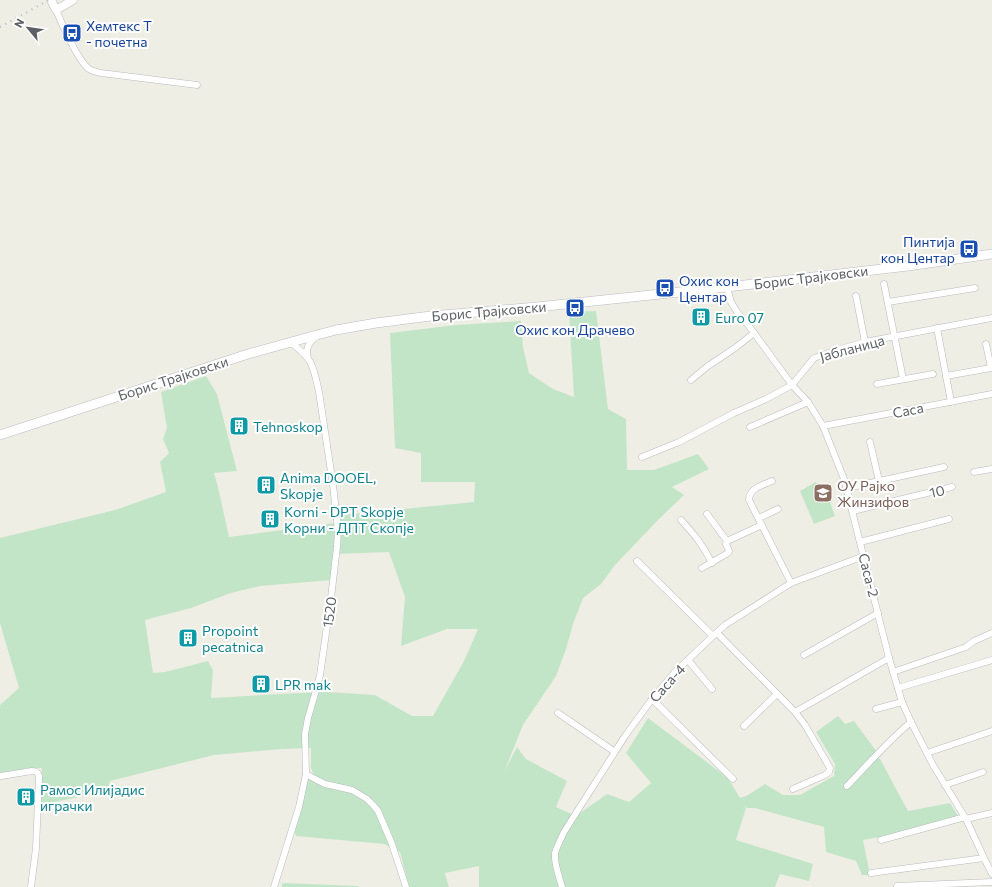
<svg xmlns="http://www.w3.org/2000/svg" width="992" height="887" viewBox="0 0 992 887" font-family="Commissioner,sans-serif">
<rect width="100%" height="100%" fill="#efeee5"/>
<!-- green -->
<g fill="#c3e5c7" fill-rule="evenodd">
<path d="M596,311L608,409L626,419L627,470H654L698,454L709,469L672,487L684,495L658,520L615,565L601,584L583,598L573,624L566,649L556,676L523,725L505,770L517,747L526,759L567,781L556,807L576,816L607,794L629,802L651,783L626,753L648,718L728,778L740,798L748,795L765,784L783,795H800L834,776L835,764L816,732L838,716L845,724L854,721L874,748L908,811L950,803L962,822L863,840L870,875H862L856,861L826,852L824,827L755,808H747L743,804L746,808L736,840L813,864L809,881L780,874L775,887H479V866L445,873L449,887H409L400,852L384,844L296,836L292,824L304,779L313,773L311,768V748L282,749L214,755L110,781L108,791L40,805L42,768H27L0,779V705L19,688L0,623V538L115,510L166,492L160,462L169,453L163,439L167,428L161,392L206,376L217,394L237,471L214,473L218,487L229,537L335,523L342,515L474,502L475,482H421V453L395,448L390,333L456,325L521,321L523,347L529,373L553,389L574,397L569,312ZM389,552L405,597L401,646L447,629H478L464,661L433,716H412L375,695L327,692L300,693L211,698L213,670L208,661L165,672L153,673L145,620L191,608L231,593L260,586L333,580L334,554Z"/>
<polygon points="816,482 825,502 830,502 835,516 814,524 800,491"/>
<polygon points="282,883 359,886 358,887 282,887"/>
</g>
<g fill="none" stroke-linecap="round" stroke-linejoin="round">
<!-- minor casing -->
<g stroke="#b8babf" stroke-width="7">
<g id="minor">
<path d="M56,10C62,24 78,61 89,69C92,71 97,72 101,73L197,85"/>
<polyline points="884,284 903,379"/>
<polyline points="727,287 731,302 737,312 749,326 792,385 808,402 823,426 844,479 889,658 902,702 911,722 933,765 966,819 984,858 992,874"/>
<polyline points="856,296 865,342"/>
<polyline points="888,302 975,288"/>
<polyline points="937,328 951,402"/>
<path d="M308,358C305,348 309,342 317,336"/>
<polyline points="946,376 991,368 986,344"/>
<polyline points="691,380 708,366 735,348 754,333"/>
<polyline points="877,384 933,374"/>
<polyline points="823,426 992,394"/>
<polyline points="750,427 808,402"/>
<polyline points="870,442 879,481"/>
<polyline points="642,457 679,442 734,413 766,399 792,385 814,358 834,351 865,342 992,318"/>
<polyline points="974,472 992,469"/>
<path d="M772,481C763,485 749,488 749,500L791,583"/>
<polyline points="847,488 944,467"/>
<polyline points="853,511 952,487"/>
<polyline points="707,514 727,541"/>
<polyline points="759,518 778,509"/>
<path d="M681,520C694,534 703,545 712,563"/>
<polyline points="860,542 949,519"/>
<polyline points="637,561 713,636"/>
<polyline points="702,568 728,553 729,551 726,544 727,541 762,525"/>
<polyline points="717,633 795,712"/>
<polyline points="804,655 878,613"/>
<polyline points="688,660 712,689"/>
<polyline points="893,672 966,647 974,641 992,633"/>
<polyline points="898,688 992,660"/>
<polyline points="652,699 733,779"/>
<polyline points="876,709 902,702"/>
<polyline points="558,713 615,752"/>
<polyline points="744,726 777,694"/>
<polyline points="927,753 992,731"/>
<polyline points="306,774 315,779 325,784 352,790 367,799 373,805 378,811 392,844 406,887"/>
<path d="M1,776L32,771C36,771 38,772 39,776L36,848L31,887"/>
<polyline points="945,785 983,772"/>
<path d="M847,786C868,764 888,741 911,722"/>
<polyline points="793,789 825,775 829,772 830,768 805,725 795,712 889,658"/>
<polyline points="966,819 992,813"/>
<polyline points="881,840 965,817"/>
<polyline points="871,873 984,858"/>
<polyline points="897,886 992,882"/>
<path d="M274,887L299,807L306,774L305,734L308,718L317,687L320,675L331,598L337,547L338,530L333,485L319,392C313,365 313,359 290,342"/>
<path d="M562,887C559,876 554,864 555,853C557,846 561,839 564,832L625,736L652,699L675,672L713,636L725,625L791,583L864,556"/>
</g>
</g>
<!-- tertiary casing -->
<g stroke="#b8babf" stroke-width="9">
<polyline id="tertiary" points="51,0 56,10 73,0"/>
</g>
<!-- secondary casing -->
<g stroke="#b9bbc1" stroke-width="10">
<polyline id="secondary" points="0,435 248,354 313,336 336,330 376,323 431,316 537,307 727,287 908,266 992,254"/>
</g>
<!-- minor -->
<use href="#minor" stroke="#fff" stroke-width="6"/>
<!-- tertiary -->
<use href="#tertiary" stroke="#fff" stroke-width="8"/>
<!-- secondary -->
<use href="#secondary" stroke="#fff" stroke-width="9"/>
<!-- rail -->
<polyline stroke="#b6b7b7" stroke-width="2" stroke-dasharray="1 5" stroke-linecap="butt" points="0,27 49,0"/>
</g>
<!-- icons -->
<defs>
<g id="bus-square" transform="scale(1)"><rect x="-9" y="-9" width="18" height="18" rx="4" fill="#1a4fb4" stroke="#fff"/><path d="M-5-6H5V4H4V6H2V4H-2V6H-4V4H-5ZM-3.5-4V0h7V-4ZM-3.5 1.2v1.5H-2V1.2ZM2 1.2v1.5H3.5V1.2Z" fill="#fff"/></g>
<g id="building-square" transform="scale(1)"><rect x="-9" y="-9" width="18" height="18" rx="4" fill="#0f9aa8" stroke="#fff"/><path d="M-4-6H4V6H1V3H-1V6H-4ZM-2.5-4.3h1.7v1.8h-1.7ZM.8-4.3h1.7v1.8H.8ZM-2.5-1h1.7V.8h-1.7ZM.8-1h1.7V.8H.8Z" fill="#fff"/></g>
<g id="school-square" transform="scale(1)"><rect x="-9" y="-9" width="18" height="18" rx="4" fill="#8d6e63" stroke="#fff"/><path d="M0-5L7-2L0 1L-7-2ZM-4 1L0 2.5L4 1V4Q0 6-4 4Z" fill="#fff"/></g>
</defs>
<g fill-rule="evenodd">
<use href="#bus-square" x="72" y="33"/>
<use href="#bus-square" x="969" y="249"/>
<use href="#bus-square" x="665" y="288"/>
<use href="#bus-square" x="575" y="308"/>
<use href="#building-square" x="701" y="317"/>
<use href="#building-square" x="239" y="426"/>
<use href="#building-square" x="266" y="485"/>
<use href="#school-square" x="823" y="493"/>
<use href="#building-square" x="270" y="519"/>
<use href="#building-square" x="188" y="638"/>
<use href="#building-square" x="261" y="684"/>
<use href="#building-square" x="26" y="797"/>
</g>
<g text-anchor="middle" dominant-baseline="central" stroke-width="4" stroke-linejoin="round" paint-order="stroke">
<!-- transit labels -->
<g font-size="14" fill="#164399" stroke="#fff" text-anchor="start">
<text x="86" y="25">Хемтекс Т<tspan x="86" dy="16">- почетна</tspan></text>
<text x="955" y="241" text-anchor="end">Пинтија<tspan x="955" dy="16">кон Центар</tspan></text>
<text x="679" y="280">Охис кон<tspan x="679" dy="16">Центар</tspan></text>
<text x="575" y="329" text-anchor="middle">Охис кон Драчево</text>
</g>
<!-- street labels -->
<g font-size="14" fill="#5d6065" stroke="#fff">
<text transform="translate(811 277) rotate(-7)">Борис Трајковски</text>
<text transform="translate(489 311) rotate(-5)">Борис Трајковски</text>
<text transform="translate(852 348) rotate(-15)">Јабланица</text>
<text transform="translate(173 378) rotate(-18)">Борис Трајковски</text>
<text transform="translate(908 410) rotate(-11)">Саса</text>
<text transform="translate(937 491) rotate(-13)">10</text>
<text transform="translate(869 575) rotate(76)">Саса-2</text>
<text transform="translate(329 612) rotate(-82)">1520</text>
<text transform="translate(667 683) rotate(-48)">Саса-4</text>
</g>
<!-- culture labels -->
<g font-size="14" fill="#0d838f" stroke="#fff" text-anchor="start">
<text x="715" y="317">Euro 07</text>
<text x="253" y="426">Tehnoskop</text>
<text x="280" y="477">Anima DOOEL,<tspan x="280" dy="16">Skopje</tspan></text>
<text x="284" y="511">Korni - DPT Skopje<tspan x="284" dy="16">Корни - ДПТ Скопје</tspan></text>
<text x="202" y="630">Propoint<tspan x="202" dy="16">pecatnica</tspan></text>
<text x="275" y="684">LPR mak</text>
<text x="40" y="789">Рамос Илијадис<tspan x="40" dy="16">играчки</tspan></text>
</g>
<!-- education labels -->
<g font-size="14" fill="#785e54" stroke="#fff" text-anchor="start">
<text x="837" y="485">ОУ Рајко<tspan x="837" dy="16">Жинзифов</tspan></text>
</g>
</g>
<!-- north arrow -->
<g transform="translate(28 28) rotate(299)" stroke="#ffffff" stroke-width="3" paint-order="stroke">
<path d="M0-3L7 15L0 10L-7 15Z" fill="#5d6065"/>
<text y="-6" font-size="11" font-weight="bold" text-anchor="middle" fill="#5d6065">N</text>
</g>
</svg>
